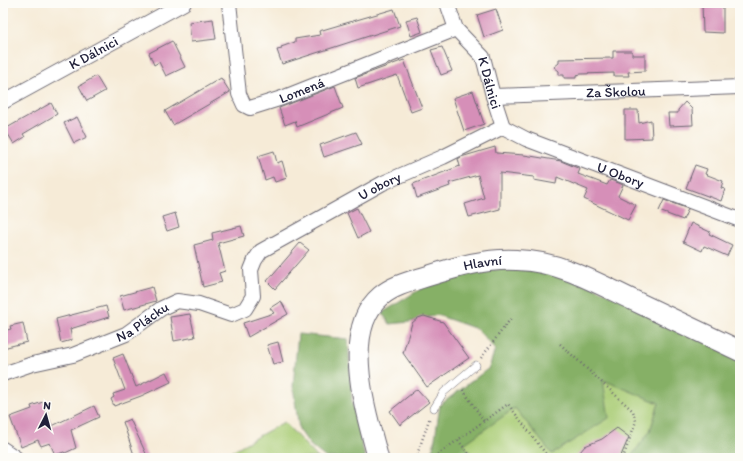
<svg xmlns="http://www.w3.org/2000/svg" width="743" height="461" viewBox="0 0 743 461" font-family="Itim,sans-serif">
<rect width="100%" height="100%" fill="#fdfcf7"/>
<filter id="ink" filterUnits="userSpaceOnUse"><feTurbulence type="fractalNoise" baseFrequency=".025" numOctaves="2"/><feDisplacementMap in="SourceGraphic" scale="8" xChannelSelector="R" yChannelSelector="G"/><feConvolveMatrix kernelMatrix="1 2 1 2 8 2 1 2 1" color-interpolation-filters="sRGB"/></filter>
<filter id="wash" filterUnits="userSpaceOnUse"><feTurbulence type="fractalNoise" baseFrequency=".012" numOctaves="4" result="noise"/><feDisplacementMap in="SourceGraphic" scale="16" xChannelSelector="R" yChannelSelector="G"/><feGaussianBlur stdDeviation="0.9" result="paint"/><feColorMatrix in="noise" values="0 0 0 0 0 0 0 0 0 0 0 0 0 0 0 0 0 1.4 0 .05"/><feComposite in="paint" operator="in"/></filter>
<g filter="url(#wash)">
<rect width="100%" height="100%" fill="#f6ebd7"/>
<!-- green -->
<g fill="#a9cc75" stroke="#667758">
<polygon points="602,379 659,403 650,431 630,458 474,458 463,444 515,408 552,454"/>
<polygon points="284,422 318,458 219,458"/>
</g>
<!-- forest -->
<g fill="#86b066" stroke="#546950">
<polygon points="472,269 537,270 594,287 740,355 740,458 630,458 650,431 659,403 603,380 609,418 552,454 515,408 464,444 474,458 428,458 434,445 440,405 489,368 495,349 477,329 437,315 410,322 390,324 382,313 422,288"/>
<polygon points="298,334 348,339 352,401 365,458 326,458 310,445 299,429 293,386"/>
</g>
<g id="blocks">
<!-- building -->
<g fill="#d68fb8">
<polygon points="702,3 723,3 723,33 703,32"/>
<polygon points="394,9 400,26 282,64 277,50 282,49 281,47 295,42 295,39 320,35 319,31"/>
<polygon points="496,9 503,30 484,37 477,15"/>
<polygon points="417,17 422,32 411,36 406,20"/>
<polygon points="213,19 216,39 191,42 189,22"/>
<polygon points="172,41 185,67 166,76 159,62 154,65 149,53"/>
<polygon points="442,47 452,71 441,75 431,50"/>
<polygon points="613,51 632,51 632,55 645,55 645,71 628,72 629,76 614,76 614,73 581,74 576,75 576,78 564,78 564,75 559,75 559,71 554,67 559,63 559,59 613,58"/>
<polygon points="404,60 422,108 411,112 397,75 358,88 355,78"/>
<polygon points="96,76 105,91 87,101 79,86"/>
<polygon points="221,78 230,92 173,125 165,111"/>
<polygon points="335,86 343,108 297,127 295,121 285,125 279,108"/>
<polygon points="473,91 484,124 464,131 453,98"/>
<polygon points="685,102 692,109 693,125 669,126 668,113 678,113 678,110"/>
<polygon points="51,103 57,114 23,134 25,137 14,144 5,129"/>
<polygon points="625,110 638,110 639,123 651,120 652,138 625,139"/>
<polygon points="77,117 87,137 74,143 64,123"/>
<polygon points="356,132 362,144 324,157 320,145"/>
<polygon points="495,147 496,153 524,155 561,161 580,169 578,174 607,185 610,180 619,183 623,185 618,196 636,205 628,220 584,199 588,190 557,177 556,184 534,180 534,177 500,173 500,209 469,217 465,204 484,198 478,175 449,183 450,186 417,198 413,184 460,166 458,159 461,157"/>
<polygon points="274,151 277,163 282,161 287,178 275,182 273,177 265,180 258,156"/>
<polygon points="695,165 707,169 705,174 723,181 721,188 725,189 721,201 686,188"/>
<polygon points="664,200 688,209 683,220 659,211"/>
<polygon points="357,208 369,232 358,238 347,213"/>
<polygon points="175,213 179,227 167,231 162,217"/>
<polygon points="691,223 710,232 709,234 732,245 727,256 704,246 702,251 683,242"/>
<polygon points="241,226 244,236 218,243 225,271 219,273 222,282 203,287 194,245 213,240 212,233"/>
<polygon points="300,243 309,250 275,289 267,281"/>
<polygon points="152,287 156,301 124,310 120,296"/>
<polygon points="281,301 288,314 248,337 243,323 274,313 270,308"/>
<polygon points="106,306 109,317 70,329 72,340 61,343 56,319"/>
<polygon points="190,314 195,337 174,341 170,317"/>
<polygon points="424,316 443,322 469,358 427,387 403,353 412,323 418,318"/>
<polygon points="23,323 27,342 3,348 3,331 11,329 10,326"/>
<polygon points="278,342 283,362 273,364 267,345"/>
<polygon points="123,354 136,387 166,372 171,382 141,396 114,406 111,399 114,397 113,394 125,390 113,358"/>
<polygon points="417,389 429,402 400,425 390,411"/>
<polygon points="43,402 52,426 94,406 99,417 71,430 76,448 65,453 64,452 55,455 50,443 41,446 38,440 21,447 10,417 32,409 31,406"/>
<polygon points="130,419 148,458 135,458 123,422"/>
<polygon points="617,428 629,437 620,458 575,458 585,446 602,439"/>
</g>
</g>
</g>
<g filter="url(#ink)">
<use href="#blocks" fill-opacity="0" stroke="#6c6872" stroke-width="1"/>
<g fill="none" stroke-linecap="round" stroke-linejoin="round">
<!-- lane casing -->
<g stroke="#6c6872" stroke-width="8">
<polyline id="lane" points="434,408 444,392 476,365"/>
</g>
<!-- street casing -->
<g stroke="#6c6872" stroke-width="16">
<g id="street">
<path id="s1" d="M229,3L239,94L244,105L250,108L282,98L456,29"/>
<path id="s2" d="M447,3L456,29L483,57L493,96L503,127"/>
<path id="s3" d="M493,96L740,87"/>
<path id="s4" d="M3,102L184,3"/>
<path id="s5" d="M503,127L526,139L740,220"/>
<path id="s6" d="M3,374L32,364L73,355L126,334L162,308L177,301L199,304L231,315L245,309L253,296L251,270L255,260L261,251L383,183L443,157L503,127"/>
<polyline points="3,449 16,458"/>
</g>
</g>
<!-- secondary casing -->
<g stroke="#6c6872" stroke-width="22">
<g id="secondary">
<path id="s7" d="M378,458C367,415 339,331 381,296C394,285 412,281 428,276C456,267 487,258 517,260C561,261 600,285 639,303C672,319 706,335 740,351"/>
</g>
</g>
<!-- path -->
<g stroke="#6c6872" stroke-width="2.5" stroke-dasharray="1 3" stroke-linecap="butt">
<polyline points="560,344 633,411 636,421 623,458"/>
<polyline points="481,358 512,317"/>
<polyline points="463,390 484,421"/>
<polyline points="458,440 472,458"/>
<polyline points="434,457 508,404 549,458"/>
<polyline points="416,458 430,417"/>
</g>
<!-- lane -->
<use href="#lane" stroke="#fff" stroke-width="7"/>
<!-- street -->
<use href="#street" stroke="#fff" stroke-width="14"/>
<!-- secondary -->
<use href="#secondary" stroke="#fff" stroke-width="20"/>
</g>
</g>
<g text-anchor="middle" dominant-baseline="central" stroke-width="3" stroke-linejoin="round" paint-order="stroke">
<!-- street labels -->
<g font-size="14" fill="#22223b" stroke="#fdfcf7">
<text stroke="none"><textPath href="#s4" startOffset="103">K Dálnici</textPath></text>
<text stroke="none"><textPath href="#s2" startOffset="93">K Dálnici</textPath></text>
<text stroke="none"><textPath href="#s1" startOffset="165">Lomená</textPath></text>
<text stroke="none"><textPath href="#s3" startOffset="123">Za Školou</textPath></text>
<text stroke="none"><textPath href="#s5" startOffset="127">U Obory</textPath></text>
<text stroke="none"><textPath href="#s6" startOffset="460">U obory</textPath></text>
<text stroke="none"><textPath href="#s7" startOffset="278">Hlavní</textPath></text>
<text stroke="none"><textPath href="#s6" startOffset="150">Na Plácku</textPath></text>
</g>
</g>
<!-- margin -->
<rect width="743" height="461" fill="none" stroke="#fdfcf7" stroke-width="16"/>
<!-- north arrow -->
<g transform="translate(46 415) rotate(6)" stroke="#fdfcf7" stroke-width="3" paint-order="stroke">
<path d="M0-3L7 15L0 10L-7 15Z" fill="#22223b"/>
<text y="-6" font-size="11" font-weight="bold" text-anchor="middle" fill="#22223b">N</text>
</g>
</svg>
